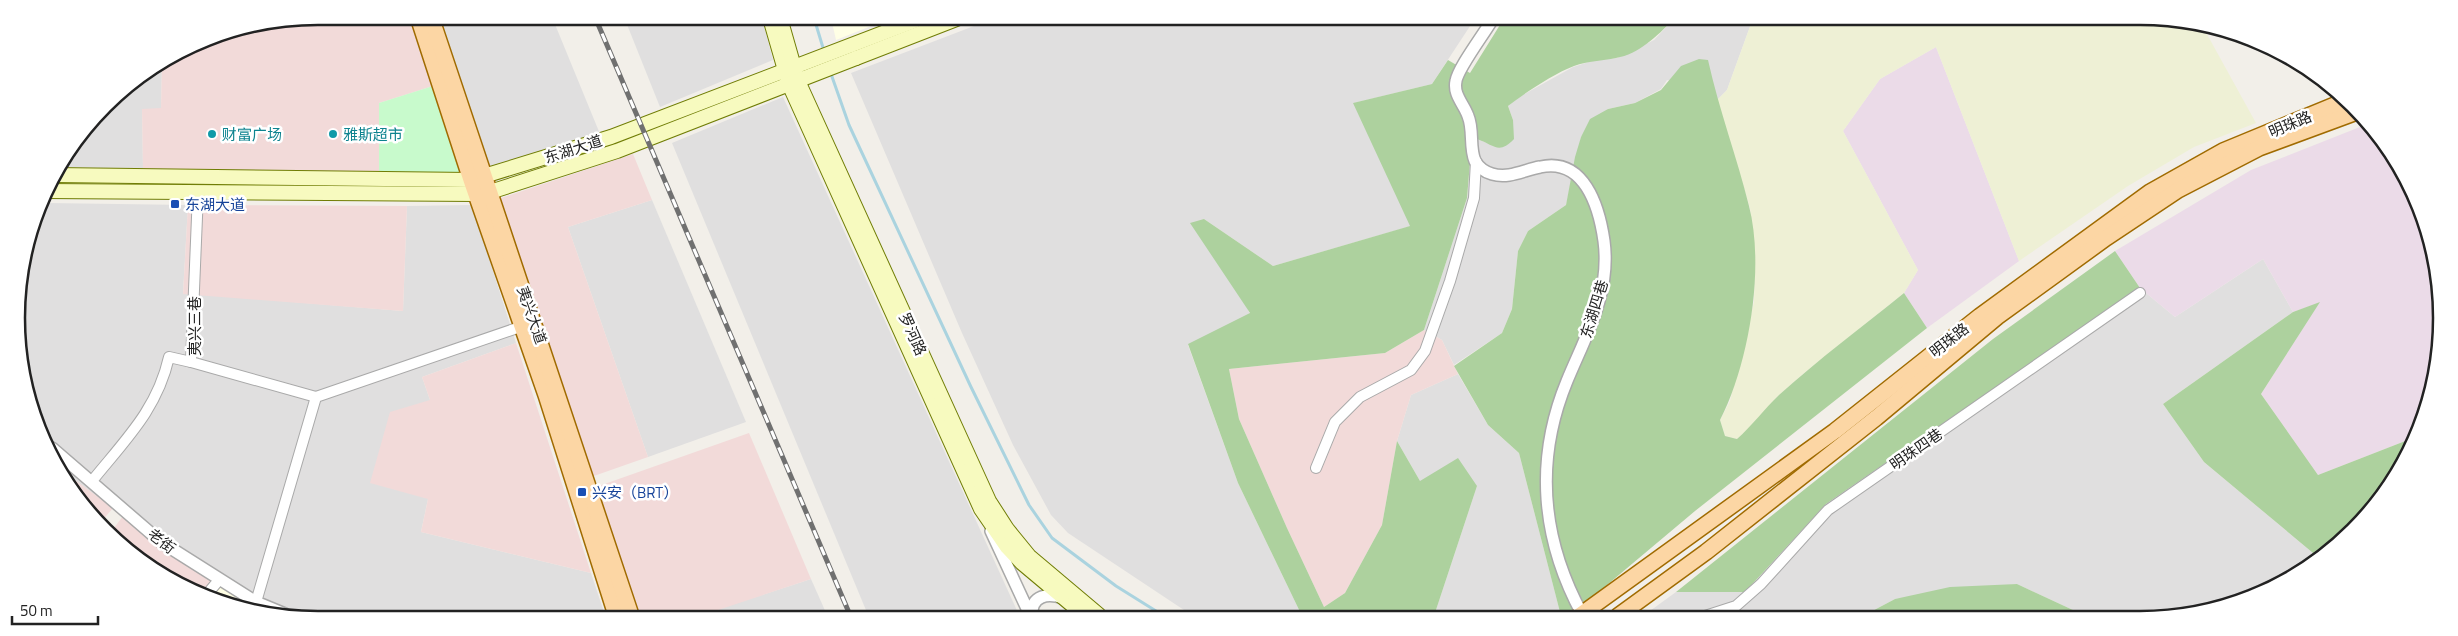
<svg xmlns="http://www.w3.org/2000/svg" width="2458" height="636" viewBox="0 0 2458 636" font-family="'Titillium Web','Noto Sans SC',sans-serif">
<rect width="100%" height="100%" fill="#f2efe9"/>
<!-- residential -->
<g fill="#e0dfdf">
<polygon points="437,17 552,17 600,134 488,169"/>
<polygon points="624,17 762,18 773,60 660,107"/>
<polygon points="995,18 1474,20 1432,84 1354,103 1411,226 1273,266 1204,219 1250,314 1188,345 1238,483 1302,616 1193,616 1068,533 1051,515 1013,445 962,333 851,73"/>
<polygon points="1673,20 1752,21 1727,90 1717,100 1714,89 1667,80 1661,89 1635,103 1608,109 1581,137 1566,205 1528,231 1518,251 1512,309 1502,333 1454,365 1442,340 1424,330 1467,198 1470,162 1468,151 1477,139 1487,143 1513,120 1508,106 1519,97 1573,67 1595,60 1617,58 1654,40"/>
<polygon points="162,64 161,109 142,109 143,169 61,167 119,91"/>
<polygon points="783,97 1019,615 868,615 672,143"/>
<polygon points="652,200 746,422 648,457 568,227"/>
<polygon points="47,203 188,205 183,293 403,311 407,206 472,205 516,343 422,377 430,400 428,499 421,532 591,573 605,615 274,614 220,587 123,516 64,472 27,396 18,311"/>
<polygon points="2263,259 2293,312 2163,404 2204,462 2319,558 2273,589 2179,617 2088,617 2017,584 1895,599 1861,617 1643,616 1676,592 1745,592 1826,504 2140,288 2175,317"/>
<polygon points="1458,374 1488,425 1519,453 1561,616 1434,616 1477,486 1420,481 1397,441 1411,395"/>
<polygon points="811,579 827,615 703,614"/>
</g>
<!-- commercial -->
<g fill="#f2dad9">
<polygon points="318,16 410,17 433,86 379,103 379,172 143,169 142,109 161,108 162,64 203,39"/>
<polygon points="633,154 652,200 568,227 648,457 591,477 498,199"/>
<polygon points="188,205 407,206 403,311 183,294"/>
<polygon points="1424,330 1442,340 1458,374 1411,395 1397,441 1382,525 1345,593 1324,607 1287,528 1239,419 1229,369 1385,353"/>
<polygon points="516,343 591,573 421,532 428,499 370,483 390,412 430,400 422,377"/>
<polygon points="749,433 811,579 703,615 638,615 596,487"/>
<polygon points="64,472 113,508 101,522 78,501"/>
<polygon points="123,516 212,582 203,591 151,569 111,532"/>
</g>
<!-- industrial -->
<g fill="#ebdbe8">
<polygon points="1936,47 2019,261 1927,328 1904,293 1918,270 1843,131 1880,79"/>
<polygon points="2365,125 2391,150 2436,259 2436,377 2413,438 2318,475 2261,394 2319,303 2293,312 2263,259 2175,317 2140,288 2115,251 2251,170"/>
</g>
<!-- education -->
<g fill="#ffffe5">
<polygon points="831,18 891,18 836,40"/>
<polygon points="220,587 256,607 274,614 259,614 213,595"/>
</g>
<!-- farmland -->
<polygon fill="#eef0d5" points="1752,21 2199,22 2206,25 2203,27 2256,123 2194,147 2128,186 2019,261 1936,47 1880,79 1843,131 1918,270 1904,293 1803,374 1777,397 1750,428 1737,439 1725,436 1720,420 1730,401 1754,302 1755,260 1750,208 1717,100 1727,90"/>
<!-- forest -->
<g fill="#add19e">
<path d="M1503,20H1673C1657,36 1639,54 1616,58C1602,61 1588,61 1574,66C1553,74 1525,93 1508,106L1513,120L1514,139C1499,155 1494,145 1477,139L1470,162L1467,198L1424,330L1385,353L1229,369L1239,419L1287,528L1324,607L1345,593L1382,525L1397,441L1420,481L1458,458L1477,486L1434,616H1302L1238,483L1188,344L1250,313L1190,223L1204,219L1273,266L1410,226L1353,103L1432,84L1448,60L1470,73Z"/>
<path d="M1699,59L1708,60C1719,110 1737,157 1749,206C1765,268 1749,364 1720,420L1725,436L1737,439C1752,426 1764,409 1779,395C1819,359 1862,327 1904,293L1927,328L1695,511L1570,616H1561L1519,453L1488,425L1454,366L1502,333L1512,309L1518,251L1528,231L1566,205L1575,157L1581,137L1590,119L1608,109L1635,103L1661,90L1681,66Z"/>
<polygon points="2115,251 2140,288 1826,504 1745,592 1676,592 1993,339"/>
<polygon points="2320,302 2261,394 2318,475 2413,438 2401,469 2339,545 2319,558 2204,462 2163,404 2293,312"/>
<polygon points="2017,584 2088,617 1861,617 1895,599 1950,587"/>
</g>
<!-- park -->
<polygon fill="#c8facc" points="433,86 461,174 379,172 379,103"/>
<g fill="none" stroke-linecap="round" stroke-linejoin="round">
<!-- stream -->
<g stroke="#aad3df" stroke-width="3">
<polyline points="814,18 824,51"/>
<polyline points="830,71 849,125 971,387 1029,505 1052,538 1116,586 1164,616"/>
</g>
<!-- minor casing -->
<g stroke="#a9a9a9" stroke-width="12">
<g id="minor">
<polyline points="198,193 191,362 316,397"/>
<polyline points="1316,468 1335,422 1360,397 1411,370 1425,351 1450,281 1474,198 1476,161"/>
<path d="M92,481C125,440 157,410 169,357L191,362"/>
<polyline points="208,593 219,580"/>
<polyline points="256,602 316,397 523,326"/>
<polyline points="1705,616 1736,606 1761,584 1828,510 2140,293"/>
</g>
</g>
<!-- tertiary casing -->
<g stroke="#a9a9a9" stroke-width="14">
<g id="tertiary">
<path d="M1492,20C1484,34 1458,68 1456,81C1453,95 1464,104 1468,116C1474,130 1469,147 1475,161C1479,168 1485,172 1492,174C1509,179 1524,170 1540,167C1584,157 1599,206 1604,241C1611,293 1586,335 1567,381C1534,461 1542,540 1582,614"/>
<polyline points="52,448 161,542 256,602 285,614"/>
<polyline points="991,531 1030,615"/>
<path d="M1032,615C1031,595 1048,593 1063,598"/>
</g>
</g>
<!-- secondary casing -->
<g stroke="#707d05" stroke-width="16">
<g id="secondary">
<polyline points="770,18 789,84 981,509 1007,547 1022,563 1084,615"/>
<polyline points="780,18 798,81 989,501 1007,529 1029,556 1099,615"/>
<polyline points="856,58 959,18"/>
<polyline points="55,175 471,180 611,137 922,18"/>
<polyline points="46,191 476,194 490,192 617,151 856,58"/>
</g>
</g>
<!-- primary casing -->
<g stroke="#a06b00" stroke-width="18">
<g id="primary">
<polyline points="418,17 471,180 546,395 616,615"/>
<polyline points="431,17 631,615"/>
<polyline points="1579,616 1835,431 1980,316 2150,192 2223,151 2342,102"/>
<polyline points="1618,616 1706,552 1876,418 1997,317 2106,238 2178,190 2259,148 2354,113"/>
</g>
</g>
<!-- minor -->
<use href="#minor" stroke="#fff" stroke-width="10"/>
<!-- tertiary -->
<use href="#tertiary" stroke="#fff" stroke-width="11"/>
<!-- secondary -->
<use href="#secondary" stroke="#f7fabf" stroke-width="14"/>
<!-- primary -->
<use href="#primary" stroke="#fcd6a4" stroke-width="15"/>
<!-- rail casing -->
<g stroke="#707070" stroke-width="5">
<polyline id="rail" points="595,17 850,615"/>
</g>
<!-- rail -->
<use href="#rail" stroke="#fff" stroke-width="3" stroke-dasharray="9" stroke-linecap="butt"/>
</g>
<!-- markers -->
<g fill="#0f9aa8" stroke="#fff" stroke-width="2">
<circle cx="212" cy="134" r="5"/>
<circle cx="333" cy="134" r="5"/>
</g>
<g fill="#1a4fb4" stroke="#fff" stroke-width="2">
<rect x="170" y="199" width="10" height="10" rx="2.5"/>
<rect x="577" y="487" width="10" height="10" rx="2.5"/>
</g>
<g text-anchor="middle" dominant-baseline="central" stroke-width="5" stroke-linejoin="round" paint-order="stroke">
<!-- street labels -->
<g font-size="15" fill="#222" stroke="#fff">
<text transform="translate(2290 124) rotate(-23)">明珠路</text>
<text transform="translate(573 149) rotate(-18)">东湖大道</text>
<text transform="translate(1594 309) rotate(-73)">东湖四巷</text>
<text transform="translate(532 315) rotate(71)">夷兴大道</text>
<text transform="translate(194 326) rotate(-90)">夷兴三巷</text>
<text transform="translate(913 334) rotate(66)">罗河路</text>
<text transform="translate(1949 340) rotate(-38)">明珠路</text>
<text transform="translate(1916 449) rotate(-35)">明珠四巷</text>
<text transform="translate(162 541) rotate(38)">老街</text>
</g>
<!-- culture labels -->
<g font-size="15" fill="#0d838f" stroke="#fff" text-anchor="start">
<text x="222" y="134">财富广场</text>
<text x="343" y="134">雅斯超市</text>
</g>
<!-- transit labels -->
<g font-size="15" fill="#164399" stroke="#fff" text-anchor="start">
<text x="185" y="204">东湖大道</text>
<text x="592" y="492">兴安（BRT）</text>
</g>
</g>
<!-- crop -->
<path d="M0 0H2458V636H0ZM318 25H2140A293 293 0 0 1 2433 318V318A293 293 0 0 1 2140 611H318A293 293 0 0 1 25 318V318A293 293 0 0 1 318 25Z" fill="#fff" fill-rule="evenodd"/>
<path fill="none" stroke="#222" stroke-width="2.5" d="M318 25H2140A293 293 0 0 1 2433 318V318A293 293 0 0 1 2140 611H318A293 293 0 0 1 25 318V318A293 293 0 0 1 318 25Z"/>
<!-- scale -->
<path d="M12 616v8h86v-8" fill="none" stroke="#222222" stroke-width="2.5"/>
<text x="20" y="616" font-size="15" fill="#222222" stroke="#ffffff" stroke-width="4" paint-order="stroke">50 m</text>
</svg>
